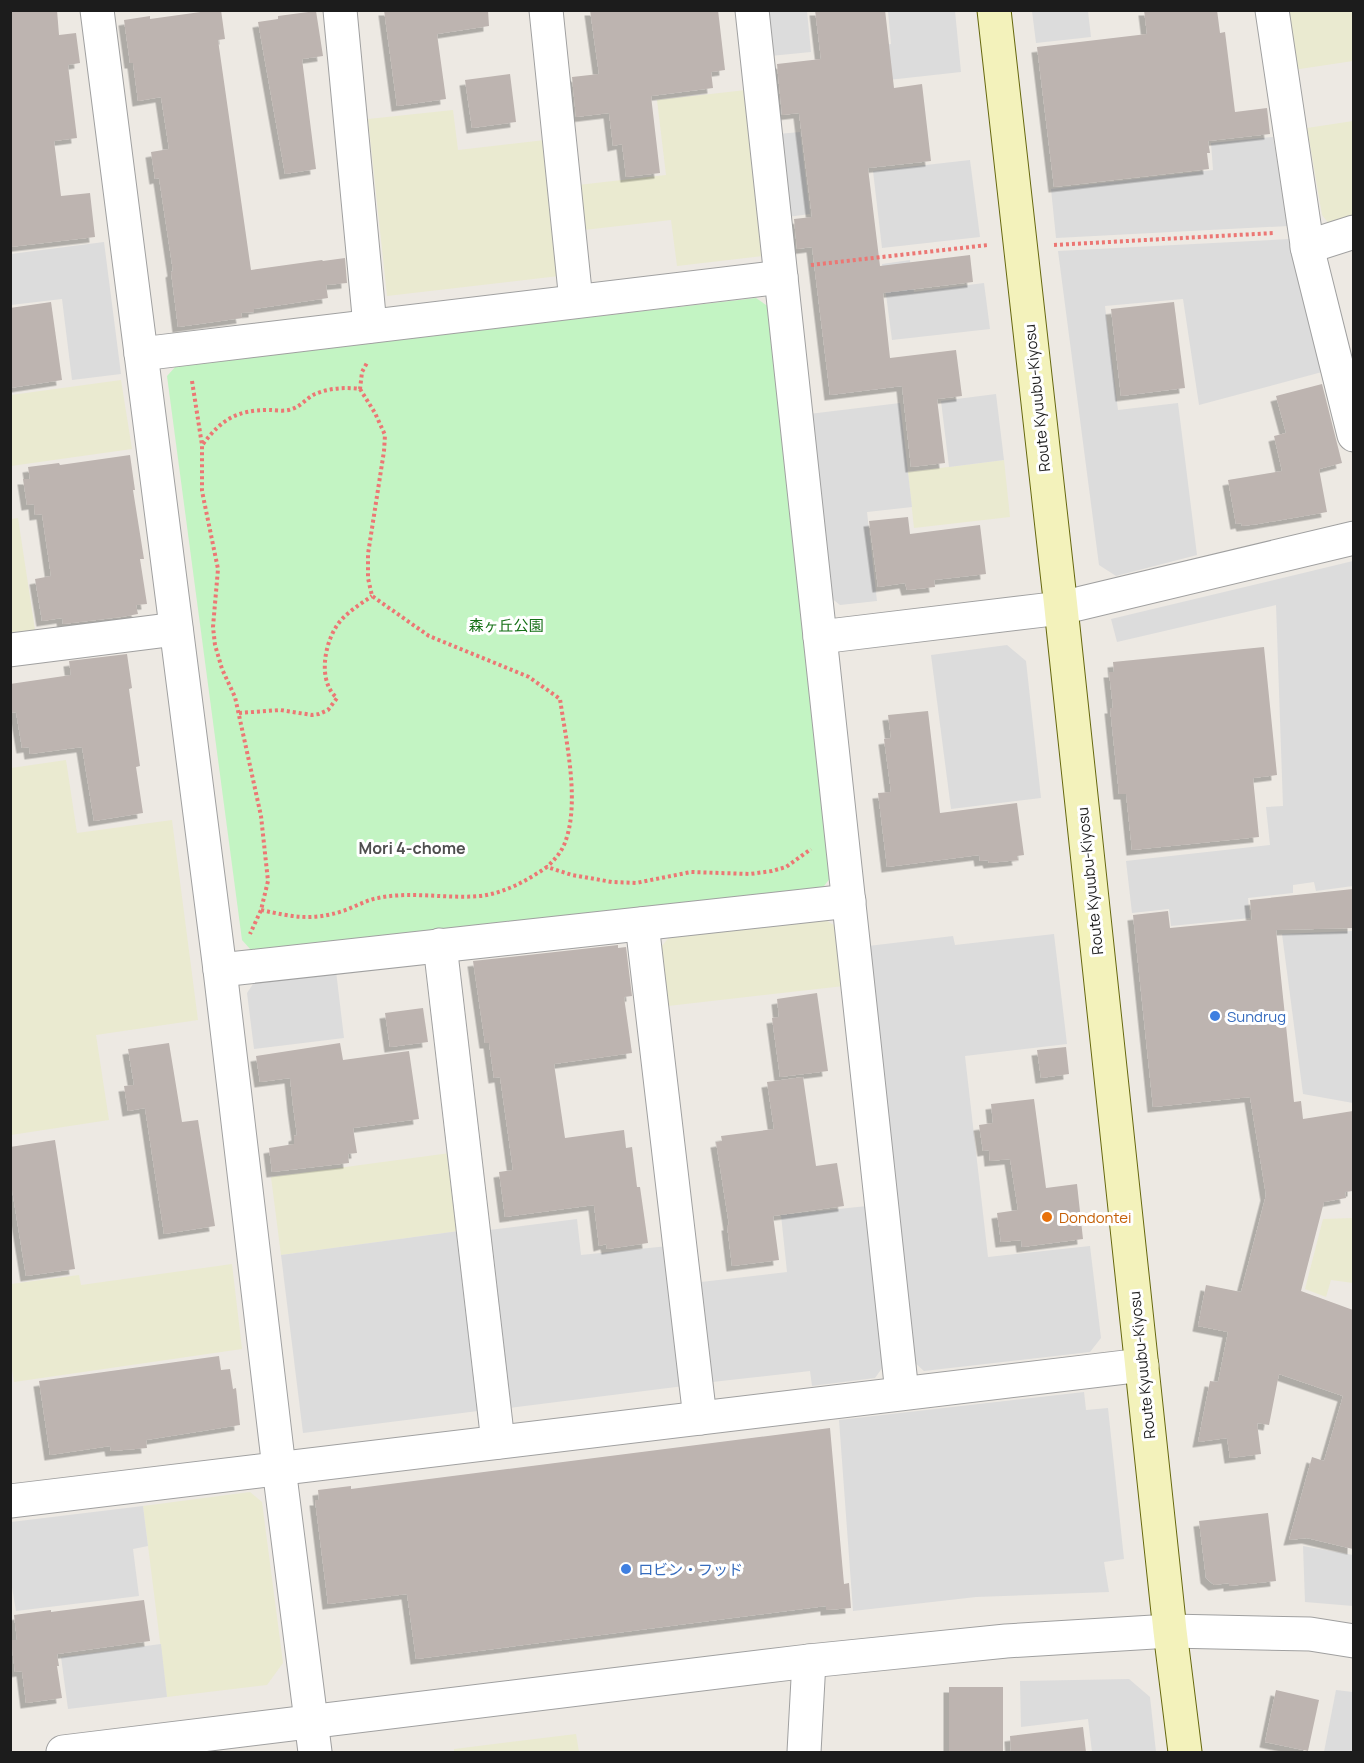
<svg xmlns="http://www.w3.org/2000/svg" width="1364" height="1763" viewBox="0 0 1364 1763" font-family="Manrope,'Noto Sans JP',sans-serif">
<defs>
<filter id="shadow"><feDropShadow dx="-5.5" dy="5.5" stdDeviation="0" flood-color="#0004"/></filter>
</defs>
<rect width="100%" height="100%" fill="#ede9e3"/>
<!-- farmland -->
<g fill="#eaead0">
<polygon points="1284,11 1353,11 1353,61 1293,70"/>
<polygon points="746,90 763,256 677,266 671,220 584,230 578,185 666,175 657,100"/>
<polygon points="453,110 458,150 545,140 559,276 387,296 368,119"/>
<polygon points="1353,121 1353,217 1330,225 1322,215 1307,128"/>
<polygon points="121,380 132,449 11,466 11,395"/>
<polygon points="1004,460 1010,517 914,528 908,472"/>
<polygon points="18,518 35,630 11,633 11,519"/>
<polygon points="66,760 77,833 172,820 198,1020 96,1035 109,1120 11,1135 11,768"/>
<polygon points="824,919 837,927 844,986 668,1006 661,947 671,935"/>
<polygon points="450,1153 459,1231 281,1255 271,1177"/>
<polygon points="1353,1218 1353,1283 1331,1280 1326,1297 1305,1289 1323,1219"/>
<polygon points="232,1264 242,1349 14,1382 10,1358 11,1284 79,1275 81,1285"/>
<polygon points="250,1492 262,1502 283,1663 267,1685 167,1697 143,1506"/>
<polygon points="576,1734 579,1752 454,1752 454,1749"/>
</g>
<!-- park -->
<polygon fill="#c3f4c3" points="756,298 769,307 831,877 821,890 251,950 242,940 167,376 177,365"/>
<!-- parking -->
<g fill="#dcdcdc">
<polygon points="766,11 807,11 811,52 770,56"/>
<polygon points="888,11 955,11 961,72 879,81 875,46 891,44"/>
<polygon points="1032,11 1088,11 1091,37 1036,43"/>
<polygon points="800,132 810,214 787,217 778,134"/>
<polygon points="1273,137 1288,226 1056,238 1051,189 1213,170 1211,143"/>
<polygon points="970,160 980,237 882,248 873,171"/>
<polygon points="1289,239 1300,289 1322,372 1199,405 1183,299 1105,306 1118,410 1178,403 1197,555 1116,576 1099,565 1058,251"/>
<polygon points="104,242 121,374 72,380 62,299 11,305 11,254"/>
<polygon points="910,260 914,292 984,283 990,329 892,340 882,264"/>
<polygon points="996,394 1004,460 949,467 941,401"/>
<polygon points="900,403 912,507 867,512 877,601 840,605 830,597 809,414"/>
<polygon points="1353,561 1353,886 1316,891 1314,882 1293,885 1293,893 1248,898 1250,918 1171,926 1169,909 1132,913 1126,861 1270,845 1266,807 1283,806 1276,605 1117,642 1111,619"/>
<polygon points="1007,645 1026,661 1041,798 951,809 931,655"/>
<polygon points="1353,931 1354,931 1353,1103 1303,1094 1282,934"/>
<polygon points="1054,934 1067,1044 965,1056 988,1257 1090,1246 1101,1338 1090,1352 924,1371 914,1362 868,946 953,936 955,945"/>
<polygon points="336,971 344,1038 254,1049 247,993 255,981"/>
<polygon points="867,1206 885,1364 875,1378 812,1386 810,1371 712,1382 701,1282 787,1272 781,1215"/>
<polygon points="577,1219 581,1255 668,1246 684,1386 509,1408 489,1230"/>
<polygon points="459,1231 478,1411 303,1433 281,1255"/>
<polygon points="1084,1392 1086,1410 1108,1408 1124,1559 1104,1562 1109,1592 976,1597 853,1611 839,1420"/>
<polygon points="143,1506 148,1546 133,1549 139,1596 16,1611 10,1576 11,1522"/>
<polygon points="1303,1546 1353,1555 1353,1606 1305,1602"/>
<polygon points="161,1644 167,1697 68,1709 61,1657"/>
<polygon points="1129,1679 1150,1697 1156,1752 1092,1752 1088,1719 1021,1727 1020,1681"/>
<polygon points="1336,1690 1353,1692 1353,1752 1324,1752"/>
</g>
<!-- building -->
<g fill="#bdb4b0" filter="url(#shadow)">
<polygon points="10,10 57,10 59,35 76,33 80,63 68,65 77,138 54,141 61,196 90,193 95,237 10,247"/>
<polygon points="215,10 221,10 225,39 218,40 251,270 322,260 323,261 345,258 347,283 326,285 328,298 254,309 254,312 241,313 242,318 178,327 171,272 173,271 159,178 155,179 151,152 169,149 161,97 138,101 133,63 130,63 124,20 150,16 150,19"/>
<polygon points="384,10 488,10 489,26 437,34 446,99 397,106"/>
<polygon points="590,10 718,10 725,70 711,72 713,88 651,96 660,173 626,177 622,144 613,146 609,113 576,117 572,77 599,74"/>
<polygon points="815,10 885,10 894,88 922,84 931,161 868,168 880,266 970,255 973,282 883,293 890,358 956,350 962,396 937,399 945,463 911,467 902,386 830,395 812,247 797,249 794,219 812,217 799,113 782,115 777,64 821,59"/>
<polygon points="1144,10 1217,10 1220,33 1225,32 1235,112 1267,108 1270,134 1208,141 1210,153 1207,153 1209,169 1054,187 1037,47 1147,34"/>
<polygon points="316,11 323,56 302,59 316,169 285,174 258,22 278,19 278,16"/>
<polygon points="510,74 516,122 472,128 465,80"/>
<polygon points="51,302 62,380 10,388 10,308"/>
<polygon points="1174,302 1185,388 1121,396 1111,309"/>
<polygon points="1322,384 1342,463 1319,469 1327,512 1258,524 1242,526 1241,523 1236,524 1228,480 1282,471 1274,436 1286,433 1276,396"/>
<polygon points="130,455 135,490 133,490 144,559 140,559 147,604 136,605 138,614 121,617 63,624 62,618 42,621 35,579 51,576 42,514 35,515 34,504 27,505 23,479 30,479 28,467 59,463 60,465"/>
<polygon points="908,517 910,534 980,525 986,574 934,580 935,587 907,590 905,583 878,587 869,521"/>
<polygon points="1264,647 1277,775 1253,778 1259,837 1132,850 1126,794 1119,794 1110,708 1113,708 1109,672 1114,672 1113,662"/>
<polygon points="127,654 132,688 129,689 140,766 136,767 143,813 94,821 82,747 30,754 29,747 22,748 16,712 10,713 10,684 71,675 69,661"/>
<polygon points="928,711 940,813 1017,803 1024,855 1017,856 1018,860 989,863 988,860 980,861 979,855 887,867 878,793 891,792 884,739 891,738 888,715"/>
<polygon points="1353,889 1353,928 1276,930 1294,1102 1301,1101 1303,1119 1353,1111 1353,1191 1345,1192 1346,1198 1324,1202 1301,1291 1353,1310 1353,1549 1307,1538 1289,1540 1312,1457 1324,1461 1343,1396 1279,1374 1269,1425 1257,1423 1261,1454 1230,1458 1227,1438 1198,1442 1210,1381 1218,1382 1228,1332 1198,1326 1206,1285 1241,1292 1266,1195 1250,1097 1153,1107 1133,915 1168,911 1170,928 1252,920 1250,900"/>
<polygon points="618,945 618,948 626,947 632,996 624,997 632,1053 554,1064 565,1138 624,1130 626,1148 632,1147 637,1187 640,1187 648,1243 607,1249 606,1244 599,1246 594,1205 505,1217 499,1172 513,1170 500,1077 494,1078 489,1043 485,1043 473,961"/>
<polygon points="817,993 828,1071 780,1077 772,1018 779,1017 777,999"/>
<polygon points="423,1008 428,1042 390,1047 385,1013"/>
<polygon points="169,1043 182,1122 198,1120 215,1226 164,1234 145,1108 128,1111 124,1086 134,1085 128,1049"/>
<polygon points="340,1043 343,1060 409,1051 419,1119 353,1128 357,1153 348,1154 349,1163 272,1172 269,1148 294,1144 294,1136 297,1135 293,1106 290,1078 260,1082 256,1056"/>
<polygon points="1066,1047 1069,1074 1041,1078 1037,1050"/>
<polygon points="803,1077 816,1166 837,1163 844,1206 773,1216 779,1260 732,1266 727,1225 729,1225 716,1142 722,1141 721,1136 774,1129 767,1082"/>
<polygon points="1034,1099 1046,1188 1077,1184 1083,1239 1022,1247 1021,1240 1001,1242 997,1213 1018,1210 1010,1159 990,1161 989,1150 983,1151 979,1125 993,1123 991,1104"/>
<polygon points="55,1140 75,1269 26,1276 10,1177 10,1147"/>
<polygon points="219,1356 221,1370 230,1369 233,1389 236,1388 240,1425 146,1440 147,1448 111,1451 110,1446 50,1455 39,1381"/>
<polygon points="830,1428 844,1584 849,1583 851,1608 826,1610 826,1606 416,1659 407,1594 328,1604 315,1500 319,1500 318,1490 351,1486 351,1489"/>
<polygon points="1268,1513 1276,1581 1229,1586 1229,1583 1214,1585 1206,1578 1199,1521"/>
<polygon points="144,1600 150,1641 57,1654 59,1666 57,1666 62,1698 26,1703 22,1671 15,1672 11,1640 17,1640 14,1615 51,1610 51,1612"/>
<rect x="949" y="1687" width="54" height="65"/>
<polygon points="1276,1690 1319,1700 1308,1751 1265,1742"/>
<polygon points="1083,1727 1086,1752 1011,1752 1010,1736"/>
</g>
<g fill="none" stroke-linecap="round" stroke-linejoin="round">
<!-- minor casing -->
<g stroke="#a0a0a0" stroke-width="35">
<g id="minor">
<polyline points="340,10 370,326"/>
<polyline points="546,10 576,301"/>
<polyline points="752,10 902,1393"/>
<polyline points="1272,10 1308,251 1354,435"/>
<polyline points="1307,247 1354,232"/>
<polyline points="141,354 781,277"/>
<polyline points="820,637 1061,608 1354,538"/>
<polyline points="10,650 176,629"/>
<polyline points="642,924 700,1418"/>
<polyline points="440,945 498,1442"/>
<polyline points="220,970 849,901"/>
<polyline points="10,1501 1142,1365"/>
<polyline points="804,1752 809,1661"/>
</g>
</g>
<!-- tertiary casing -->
<g stroke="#a0a0a0" stroke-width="35">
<g id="tertiary">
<polyline points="97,10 220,970 279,1468 315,1752"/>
<polyline points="63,1752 809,1661 1006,1641 1170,1631 1310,1634 1354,1641"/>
</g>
</g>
<!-- secondary casing -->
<g stroke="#66680e" stroke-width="35">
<polyline id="secondary" points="994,10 1061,608 1170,1631 1185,1752"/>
</g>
<!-- path -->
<g stroke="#ec7774" stroke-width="4" stroke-dasharray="3 3" stroke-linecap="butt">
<polyline points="1054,245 1274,233"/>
<polyline points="811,265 988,245"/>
<polyline points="192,381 202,445 202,491 218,569 213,627 215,645 222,669 235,697 261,816 268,881 261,910 250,934"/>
<path d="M360,389L375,413L385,435L384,451L368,554V578L372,596L429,636L529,677L560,699C566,741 581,805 564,845C560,854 554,860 547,867"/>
<path d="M203,444C222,419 237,410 269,410C276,410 285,412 292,409C301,406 307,398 315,394C329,388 346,387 360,389L362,372L368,361"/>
<path d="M239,713L280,710L312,715L319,714L328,710L337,698C318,682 324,646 336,627C344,614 359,605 372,596"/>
<path d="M261,910C293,917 312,921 343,911C355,907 366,900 378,898C411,891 446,899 480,896C505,893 526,881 547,867L572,875L612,882L636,883L691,872L750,874L772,871L786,867L811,849"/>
</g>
<!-- minor -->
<use href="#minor" stroke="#fff" stroke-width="33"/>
<!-- tertiary -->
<use href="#tertiary" stroke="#fff" stroke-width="33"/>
<!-- secondary -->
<use href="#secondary" stroke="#f3f2bb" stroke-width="33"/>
</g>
<!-- markers -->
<g fill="#3f7fe0" stroke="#fff" stroke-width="2">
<circle cx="1215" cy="1016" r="6"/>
<circle cx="626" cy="1569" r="6"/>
</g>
<circle fill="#e8710a" stroke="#fff" stroke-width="2" cx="1047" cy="1217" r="6"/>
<g text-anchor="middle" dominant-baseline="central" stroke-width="6" stroke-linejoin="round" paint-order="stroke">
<!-- street labels -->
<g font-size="15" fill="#1c1c1c" stroke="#fff">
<text transform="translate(1037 398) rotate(-96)">Route Kyuubu-Kiyosu</text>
<text transform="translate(1090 881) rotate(-96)">Route Kyuubu-Kiyosu</text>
<text transform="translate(1142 1365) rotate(-96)">Route Kyuubu-Kiyosu</text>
</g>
<!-- park labels -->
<g font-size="15" fill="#157016" stroke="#fff">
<text x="506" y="625">森ヶ丘公園</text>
</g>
<!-- shop labels -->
<g font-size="15" fill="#366cbe" stroke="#fff" text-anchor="start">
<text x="1227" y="1016">Sundrug</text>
<text x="638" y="1569">ロビン・フッド</text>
</g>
<!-- food labels -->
<g font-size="15" fill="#c56008" stroke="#fff" text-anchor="start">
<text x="1059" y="1217">Dondontei</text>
</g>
<!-- neighbourhood labels -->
<g font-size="16" font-weight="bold" fill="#4f4f4f" stroke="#fff">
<text x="412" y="848">Mori 4-chome</text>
</g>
</g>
<!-- border -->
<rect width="1364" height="1763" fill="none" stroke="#1c1c1c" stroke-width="24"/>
</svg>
